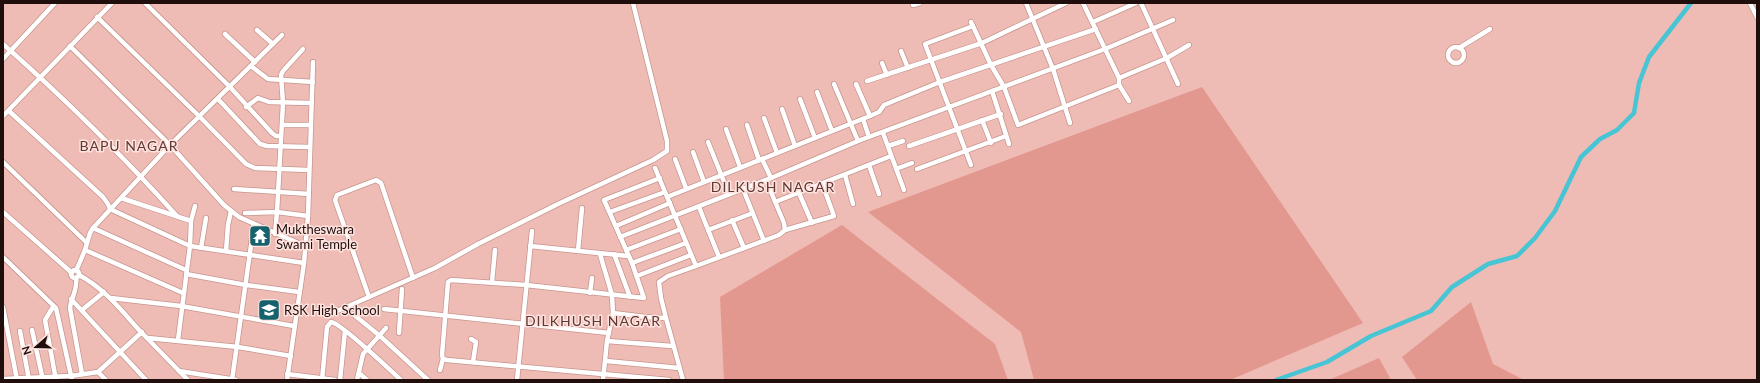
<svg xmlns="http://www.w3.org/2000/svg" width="1760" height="383" viewBox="0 0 1760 383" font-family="Lato,sans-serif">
<rect width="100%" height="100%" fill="#efbbb5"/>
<!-- green -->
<g fill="#e3988f">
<polygon points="1202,87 1363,323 1230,380 1034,380 1021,332 868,212"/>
<polygon points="842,225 995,344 1008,380 724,380 720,297"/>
<polygon points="1471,302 1493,364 1524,380 1417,380 1402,357"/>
<polygon points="1379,358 1391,380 1329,380"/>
</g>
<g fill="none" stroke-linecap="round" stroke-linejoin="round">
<!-- canal -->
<polyline stroke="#47c5d5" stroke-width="4.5" points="1276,380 1327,362 1371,336 1431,311 1452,287 1488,264 1517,256 1535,238 1555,211 1581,157 1600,139 1617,130 1634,113 1639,83 1649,57 1691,3"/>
<!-- minor casing -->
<g stroke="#c6958e" stroke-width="6">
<g id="minor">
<polyline points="145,3 230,87 272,133 276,136 281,136"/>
<polyline points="913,3 913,5 920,3"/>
<polyline points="1026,3 1053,69 1070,123"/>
<polyline points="1083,3 1119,78 1119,85 1129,101"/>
<polyline points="1141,3 1178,84"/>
<polyline points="1750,3 1757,17"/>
<polyline points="97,17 199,116 246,164 255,168 309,170"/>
<polyline points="971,22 991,65 1004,87 1018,125 1119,85"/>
<polyline points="1093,22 1136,3"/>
<polyline points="257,30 273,44"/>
<polyline points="225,34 255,62"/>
<path d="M3,44C64,98 122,155 176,215"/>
<polyline points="70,46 170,145 224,205 239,217 305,246"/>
<circle cx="1456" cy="55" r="8"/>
<polyline points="1459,48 1490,29"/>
<polyline points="901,51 908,68"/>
<polyline points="3,59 55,3"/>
<polyline points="882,63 887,75"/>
<polyline points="251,66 268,79 313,82"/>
<polyline points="1119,78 1167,58 1189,45"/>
<polyline points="867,81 982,43 1066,3"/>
<polyline points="834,84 858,141"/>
<polyline points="856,84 870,116"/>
<polyline points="992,91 1009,144"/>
<polyline points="817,92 832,131"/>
<polyline points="218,99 260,144 267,146 310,147"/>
<polyline points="800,99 815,138"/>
<polyline points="246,107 258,98 269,102 312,103"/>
<polyline points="782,109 795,146"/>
<polyline points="9,111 103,197 108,204 110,209 190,246 304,263"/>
<polyline points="3,116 112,3"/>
<polyline points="764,118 777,153"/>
<polyline points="863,119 869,137"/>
<polyline points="982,120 991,143"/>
<polyline points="282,125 310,125"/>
<polyline points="747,125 759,160"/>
<polyline points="726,129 740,167"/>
<polyline points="883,133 904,190"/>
<polyline points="708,142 729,194"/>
<polyline points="888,146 903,141"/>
<polyline points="909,146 1001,114"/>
<polyline points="693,152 704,182"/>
<polyline points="675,159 686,188"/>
<polyline points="762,159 771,178"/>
<polyline points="3,162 87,243"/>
<polyline points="869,165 879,194"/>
<polyline points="971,165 925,44 973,26"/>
<polyline points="655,168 696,266 779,235 785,230 784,223 766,180"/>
<polyline points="896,169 912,163"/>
<polyline points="917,169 1006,136"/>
<polyline points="845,175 853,204"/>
<polyline points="660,178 604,200 632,263 644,298 526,285 451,280 448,282 442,355 443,359 447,360 669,380"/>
<polyline points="234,189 309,194"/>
<polyline points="743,189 764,241"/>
<polyline points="799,193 812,223"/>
<polyline points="667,197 870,116 879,112 884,105 940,82 1096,29"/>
<polyline points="121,198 191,221 190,246 178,340"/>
<polyline points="775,202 891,156"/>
<polyline points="699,207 719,257"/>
<polyline points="3,212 72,273"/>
<polyline points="610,212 665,192"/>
<polyline points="245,213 277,212 308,216"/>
<polyline points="732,220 744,248"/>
<polyline points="191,221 195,206"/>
<polyline points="616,226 670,203"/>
<polyline points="93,228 186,270"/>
<polyline points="708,230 753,213"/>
<polyline points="785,230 834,216 822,183"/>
<polyline points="275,234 277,212 283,103 281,75 283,71 303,49"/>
<polyline points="620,237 771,178 858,141 1105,49 1173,20"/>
<polyline points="530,246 628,256"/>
<polyline points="201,248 206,218"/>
<polyline points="85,250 183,293"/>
<polyline points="626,250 681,229"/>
<polyline points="226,251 228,225 231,211"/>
<polyline points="578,251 582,208"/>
<polyline points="600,254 612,295 613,313 607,341 603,380"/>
<polyline points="614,254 630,297"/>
<polyline points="3,257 56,308 72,380"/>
<polyline points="632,263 686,243"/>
<circle cx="75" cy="274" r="4"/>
<polyline points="76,271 85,250 90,233 93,228 170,145 282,35"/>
<polyline points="186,274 246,285 299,292"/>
<path d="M79,275C105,289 121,310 140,331C156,347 172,364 188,380"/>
<polyline points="637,276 691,255"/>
<path d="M76,278C78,289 71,298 70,308L82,374"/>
<polyline points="492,282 495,250"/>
<polyline points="590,293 592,278"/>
<polyline points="369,297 335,200 337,195 376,180 381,183 413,278"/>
<polyline points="111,298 181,306 294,326"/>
<polyline points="71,299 146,380"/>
<polyline points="3,307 17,380"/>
<polyline points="53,307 45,320 56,380"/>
<polyline points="384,309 609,333"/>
<polyline points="82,310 104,292"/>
<polyline points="613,313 645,317 666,318 683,380"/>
<polyline points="353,314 380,336 428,380"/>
<polyline points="328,315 435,268 478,244 558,204 653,160 667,151 667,141 633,3"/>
<polyline points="666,318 661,298 659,282 668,276 696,266"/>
<polyline points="32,330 43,380"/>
<polyline points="20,331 29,380"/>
<polyline points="399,333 402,289"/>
<polyline points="148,338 238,347 291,356"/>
<polyline points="471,339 476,342 473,362"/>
<polyline points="607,341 672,346"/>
<polyline points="606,361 679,368"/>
<polyline points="440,370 443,359"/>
<polyline points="179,371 236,380"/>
<polyline points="98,372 106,380"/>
<polyline points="359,373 367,380"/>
<polyline points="287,374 335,380"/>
<polyline points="3,379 71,376 98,372 142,332"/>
<polyline points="232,380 254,224"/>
<polyline points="287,380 304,263 308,216 313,62"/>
<path d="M322,380L327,327L331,322C341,323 390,370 401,380"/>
<polyline points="340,380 345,331"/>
<polyline points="357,380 363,354 386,328"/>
<polyline points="517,380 532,231"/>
</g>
</g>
<!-- minor -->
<use href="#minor" stroke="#fff" stroke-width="4.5"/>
</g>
<!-- icons -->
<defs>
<g id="temple-square" transform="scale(1.15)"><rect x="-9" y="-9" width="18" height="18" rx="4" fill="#15626c" stroke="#fee3df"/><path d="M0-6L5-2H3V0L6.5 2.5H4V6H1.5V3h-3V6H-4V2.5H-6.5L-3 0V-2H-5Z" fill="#fff"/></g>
<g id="school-square" transform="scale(1.15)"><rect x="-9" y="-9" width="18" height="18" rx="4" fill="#15626c" stroke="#fee3df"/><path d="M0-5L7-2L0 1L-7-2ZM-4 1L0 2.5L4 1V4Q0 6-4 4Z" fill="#fff"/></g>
</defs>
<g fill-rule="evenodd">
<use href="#temple-square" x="260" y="236"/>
<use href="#school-square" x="269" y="310"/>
</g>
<g text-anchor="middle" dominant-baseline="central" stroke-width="3" stroke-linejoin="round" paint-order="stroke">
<!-- poi labels -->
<g font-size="13" fill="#1f0e0c" stroke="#fee3df" text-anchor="start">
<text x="276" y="229">Muktheswara<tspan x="276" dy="15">Swami Temple</tspan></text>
<text x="284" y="310">RSK High School</text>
</g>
<!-- neighbourhood labels -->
<g font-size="14" letter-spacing="1" fill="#603732" stroke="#fee3df">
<text x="129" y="145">BAPU NAGAR</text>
<text x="773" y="186">DILKUSH NAGAR</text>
<text x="593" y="320">DILKHUSH NAGAR</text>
</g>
</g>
<!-- border -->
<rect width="1760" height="383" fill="none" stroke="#1f0e0c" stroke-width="8"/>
<!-- north arrow -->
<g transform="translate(36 347) rotate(250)" stroke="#fee3df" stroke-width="3" paint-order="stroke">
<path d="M0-3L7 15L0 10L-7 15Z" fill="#1f0e0c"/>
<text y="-6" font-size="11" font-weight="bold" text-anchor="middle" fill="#1f0e0c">N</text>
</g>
</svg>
